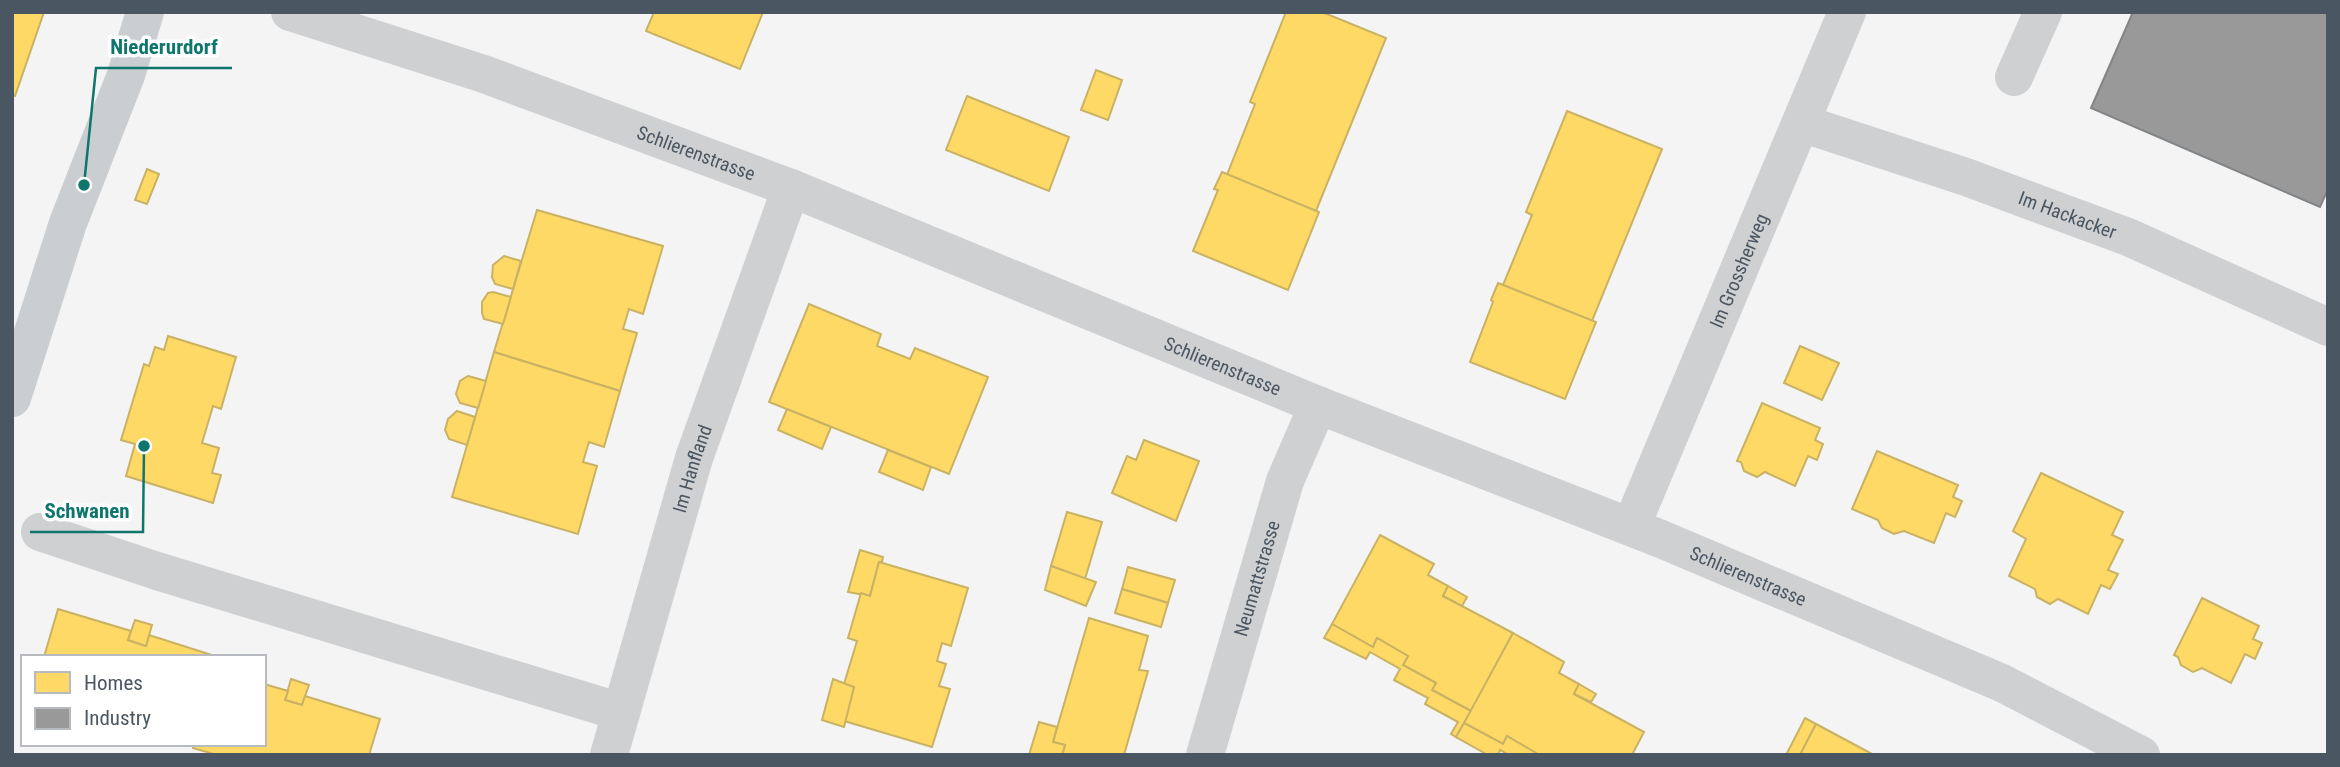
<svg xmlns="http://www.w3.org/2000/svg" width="2340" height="767" viewBox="0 0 2340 767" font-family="'Roboto Condensed',sans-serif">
<rect width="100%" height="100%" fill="#f4f4f4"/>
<!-- homes -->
<g fill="#ffd966" stroke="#c9b264" stroke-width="2">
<polygon points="12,12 44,12 15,96 12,95"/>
<polygon points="654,12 763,12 740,69 646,31"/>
<polygon points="1286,12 1322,12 1386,38 1316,211 1227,175 1255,104 1250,102"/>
<polygon points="1096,70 1122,80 1108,120 1081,110"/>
<polygon points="967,96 1069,137 1049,191 946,150"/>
<polygon points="1567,111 1662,149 1592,321 1503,285 1532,215 1526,212"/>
<polygon points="147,169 159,174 147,204 135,200"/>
<polygon points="1222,172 1319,212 1288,290 1193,251 1218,190 1214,189"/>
<polygon points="537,210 663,246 643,314 629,309 623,329 637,333 620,391 494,352"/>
<polygon points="504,256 521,261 513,289 495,284 492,277 493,265"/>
<polygon points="1498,283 1596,322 1565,399 1470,362 1493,302 1491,300"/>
<polygon points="493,292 511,297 503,324 484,319 482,313 482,302 488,293"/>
<polygon points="809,304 881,334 877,346 910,359 915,348 988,377 949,474 769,402"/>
<polygon points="168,336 236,357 221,409 213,406 202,443 219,448 212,473 221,475 213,503 126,476 135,444 121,440 144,364 149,366 155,347 164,350"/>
<polygon points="1800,346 1839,363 1822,400 1784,383"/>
<polygon points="494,352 620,391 604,447 589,442 583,462 597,466 578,534 452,497"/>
<polygon points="468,376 486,381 478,408 460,403 456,394 460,381"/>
<polygon points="1762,403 1820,428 1815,440 1823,444 1817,460 1808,456 1795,486 1765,472 1757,477 1744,471 1741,462 1737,461"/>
<polygon points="787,409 831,427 822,449 778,430"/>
<polygon points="457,411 475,417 467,445 449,439 445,430 448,419"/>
<polygon points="1144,440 1199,461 1176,521 1112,493 1127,456 1136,460"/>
<polygon points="888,450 931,467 923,490 879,472"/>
<polygon points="1877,451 1958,485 1953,497 1962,501 1955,517 1946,513 1934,543 1904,531 1894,534 1882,528 1878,520 1852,509"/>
<polygon points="2041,473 2123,512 2112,535 2123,540 2108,570 2118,574 2110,589 2101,585 2088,614 2058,599 2050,604 2037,597 2035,589 2009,576 2026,539 2013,531"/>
<polygon points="1067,512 1102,522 1085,579 1051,566"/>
<polygon points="1380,535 1434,564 1428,575 1448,586 1443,596 1513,633 1471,711 1432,690 1436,683 1403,665 1408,656 1377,638 1373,647 1332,624"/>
<polygon points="860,550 883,557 882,562 879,562 870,596 848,592"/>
<polygon points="879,562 968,588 951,646 942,643 937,661 946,664 939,686 950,689 932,747 844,721 854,687 844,684 857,641 848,638 861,593 870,596"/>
<polygon points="1051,566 1096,582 1086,606 1045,590"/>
<polygon points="1128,567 1175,580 1168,603 1122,589"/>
<polygon points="1448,586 1467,597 1462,606 1443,596"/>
<polygon points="1122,589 1168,603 1161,627 1115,613"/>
<polygon points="2202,598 2259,626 2253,639 2262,643 2255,659 2245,654 2231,683 2202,668 2193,672 2181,665 2178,657 2174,655"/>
<polygon points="58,609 131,631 128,640 146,646 149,635 218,657 44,657"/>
<polygon points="1089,618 1148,636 1139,670 1148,671 1124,755 1062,755 1065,745 1053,742"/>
<polygon points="135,620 152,625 146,646 128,640"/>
<polygon points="1332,624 1373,647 1377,638 1408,656 1403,665 1436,683 1432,690 1471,711 1456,737 1451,734 1458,722 1425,704 1428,698 1394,680 1400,669 1370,652 1366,659 1324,638"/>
<polygon points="1513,633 1564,662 1559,673 1579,684 1574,694 1644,732 1632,755 1538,755 1507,736 1503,744 1464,723"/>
<polygon points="291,679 309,685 302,705 285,700"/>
<polygon points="833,679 854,687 844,727 822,720"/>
<polygon points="264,684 288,691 285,700 302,705 305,696 380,719 369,755 217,755 193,748 194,744 264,744"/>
<polygon points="1579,684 1596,694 1591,702 1574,694"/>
<polygon points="1805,718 1816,724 1800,755 1786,755"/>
<polygon points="1039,722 1057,727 1053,742 1065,745 1062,755 1029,755"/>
<polygon points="1464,723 1503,744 1507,736 1538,754 1509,755 1500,750 1498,755 1488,755 1456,737"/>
<polygon points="1816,724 1874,755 1800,755"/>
</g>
<!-- industry -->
<polygon fill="#999" stroke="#818588" stroke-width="2" points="2133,12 2328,12 2328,189 2320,207 2091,108"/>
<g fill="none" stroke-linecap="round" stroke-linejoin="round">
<!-- minor -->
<g stroke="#ced0d2" stroke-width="38">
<path id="s1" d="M290,12L484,74L791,188L1318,405L1661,539L2002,683L2141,755"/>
<polyline points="2014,77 2043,12"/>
<path id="s2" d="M1801,123L1966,177L2128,237L2328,327"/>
<path id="s3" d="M1631,527L1847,12"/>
<polyline points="40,532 157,571 621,712"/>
<path id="s4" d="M609,755L694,458L791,188"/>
<path id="s5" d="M1205,755L1285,481L1318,405"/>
</g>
<!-- major -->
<polyline stroke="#caced1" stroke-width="38" points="12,398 68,223 126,75 145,12"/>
</g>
<g text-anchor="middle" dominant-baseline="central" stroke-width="7" stroke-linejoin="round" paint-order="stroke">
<!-- street labels -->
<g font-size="19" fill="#4a5661" stroke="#fff">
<text stroke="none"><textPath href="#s1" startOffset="430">Schlierenstrasse</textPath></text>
<text stroke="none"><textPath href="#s2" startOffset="282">Im Hackacker</textPath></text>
<text stroke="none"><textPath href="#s3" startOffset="278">Im Grossherweg</textPath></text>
<text stroke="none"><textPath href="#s1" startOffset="998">Schlierenstrasse</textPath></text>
<text stroke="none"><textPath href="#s4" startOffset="298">Im Hanfland</textPath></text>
<text stroke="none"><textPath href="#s1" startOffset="1564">Schlierenstrasse</textPath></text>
<text stroke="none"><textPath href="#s5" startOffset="184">Neumattstrasse</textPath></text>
</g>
</g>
<!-- callouts -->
<path fill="none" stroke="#0f766e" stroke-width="2.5" d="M84 185L96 68H232M144 446L143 532H30"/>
<g fill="#0f766e" stroke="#fff" stroke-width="2.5">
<circle cx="84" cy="185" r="7"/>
<circle cx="144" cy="446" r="7"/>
</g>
<g font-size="21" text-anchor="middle" font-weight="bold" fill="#0f766e" stroke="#fff" stroke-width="7" stroke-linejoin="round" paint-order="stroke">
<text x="164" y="54">Niederurdorf</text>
<text x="87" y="518">Schwanen</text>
</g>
<!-- border -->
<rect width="2340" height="767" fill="none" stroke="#4a5661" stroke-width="28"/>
<!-- legend -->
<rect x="21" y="655" width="245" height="91" fill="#ffffff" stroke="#b7bbc0" stroke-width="2"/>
<rect x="35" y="672" width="35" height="21" fill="#ffd966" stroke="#b7bbc0" stroke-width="2"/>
<text x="84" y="690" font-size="21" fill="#4a5661">Homes</text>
<rect x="35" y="708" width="35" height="21" fill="#999999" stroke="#b7bbc0" stroke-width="2"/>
<text x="84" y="725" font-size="21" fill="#4a5661">Industry</text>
</svg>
